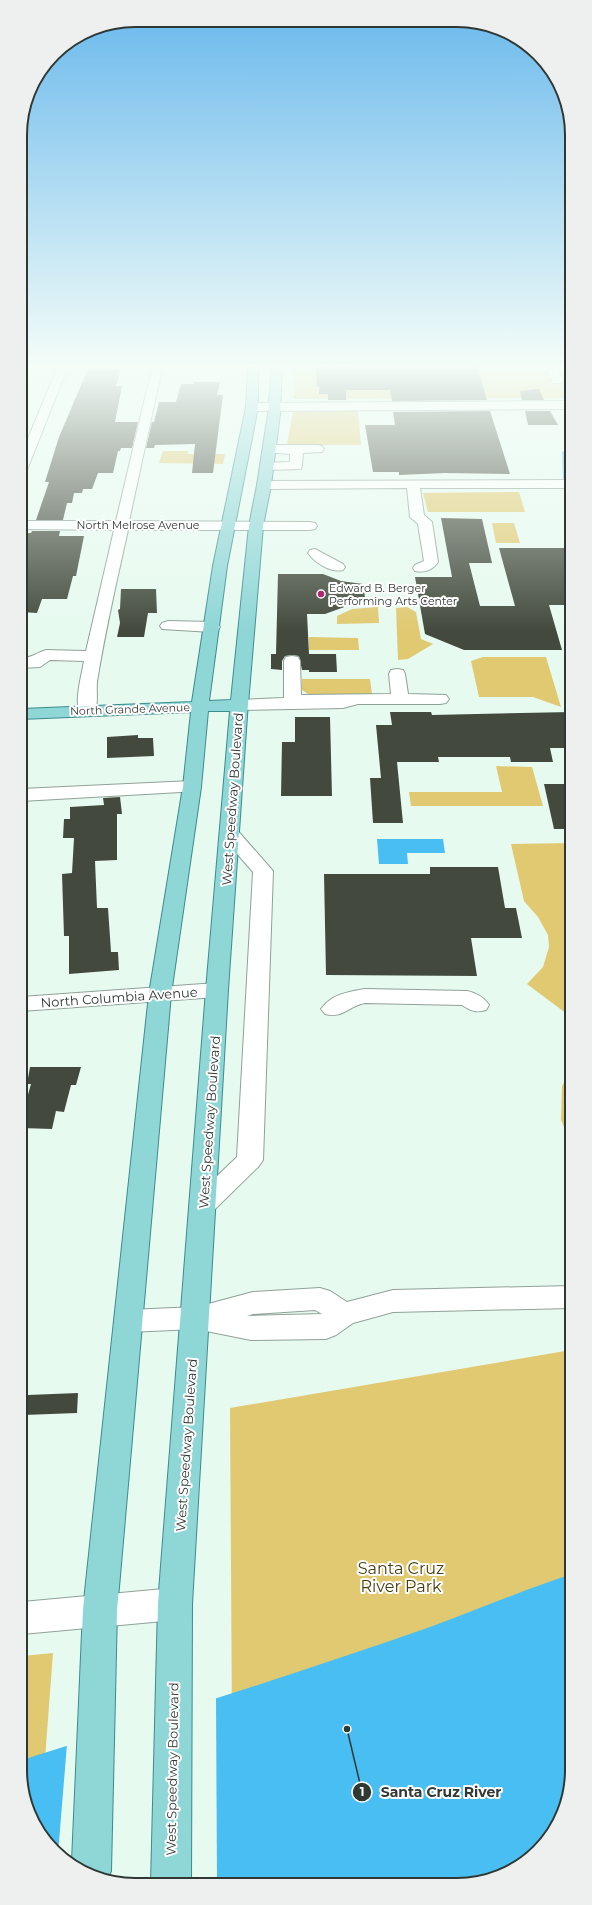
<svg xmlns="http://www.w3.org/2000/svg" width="592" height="1905" viewBox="0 0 592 1905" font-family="Montserrat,sans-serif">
<rect width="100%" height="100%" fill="#e7faf0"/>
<!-- green -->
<g fill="#e0c971">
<polygon points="293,364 570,364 570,398 294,399"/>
<polygon points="358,411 361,445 287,445 293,412"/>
<polygon points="163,451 188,451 188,454 225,454 223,464 159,463"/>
<polygon points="519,492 525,512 428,512 423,493"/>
<polygon points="492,523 514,523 520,543 496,543"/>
<polygon points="378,607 379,623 337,624 337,616 352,609"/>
<polygon points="407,607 416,612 421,639 433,644 408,659 398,660 396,608"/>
<polygon points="309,637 358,638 359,650 309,650"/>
<polygon points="483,657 546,657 561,707 533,697 479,697 471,661"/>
<polygon points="302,679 370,679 372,694 308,694 302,690"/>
<polygon points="496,766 532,767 543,806 411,806 409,792 502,792"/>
<polygon points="571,843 571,1017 527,984 543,967 549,947 548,935 538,917 524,901 511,844"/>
<polygon points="571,1071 571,1143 561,1120 562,1086"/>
<polygon points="571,1350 572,1778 563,1814 543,1846 514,1870 480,1883 233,1883 230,1408"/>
<polygon points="53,1653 40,1825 22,1793 22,1656"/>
</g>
<!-- water -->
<g fill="#48bef3">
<polygon points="377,839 443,839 445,853 407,853 408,864 379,864"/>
<path d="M572,1574V1778L563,1814L543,1846L514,1870L480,1883H112L54,1852L22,1793V1760C159,1717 295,1674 430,1627C477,1610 523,1590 572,1574Z"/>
</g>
<!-- pier -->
<polygon fill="#e7faf0" points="216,1698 217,1883 112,1883 58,1854 67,1744"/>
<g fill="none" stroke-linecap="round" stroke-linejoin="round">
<!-- stream -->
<polyline stroke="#48bef3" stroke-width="4" points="565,478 564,453 570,451"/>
</g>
<!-- building -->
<g fill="#434a3d">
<polygon points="365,364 448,364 449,366 477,366 487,400 392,401 390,390 346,390 346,400 328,400 328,394 319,394 319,387 317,387 316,368 365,366"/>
<polygon points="88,369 121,369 116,386 122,386 115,422 138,422 132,448 121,448 120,451 118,451 113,473 98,473 92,489 83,489 82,493 74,493 72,503 67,503 63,520 36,520 49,482 45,482 59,437"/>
<polygon points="194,382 220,382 217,395 223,395 213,473 192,473 195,444 155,445 154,448 146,448 152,422 154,422 159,402 176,402 181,384 194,384"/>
<polygon points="539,389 544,400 522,400 520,391"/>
<polygon points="490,411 510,474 445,473 399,475 399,472 373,472 365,425 395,425 393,412"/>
<polygon points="525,411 550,411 558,425 528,425"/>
<polygon points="441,518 482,519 492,563 469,563 480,606 515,606 499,548 570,548 570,605 549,605 562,650 464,650 425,634 415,577 452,577"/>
<polygon points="32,531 60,531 59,536 84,536 76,576 73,576 67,599 42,599 37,613 21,612 21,549 25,533 31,533"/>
<polygon points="278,574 323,574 341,581 363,584 366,604 347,606 325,614 307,614 309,654 336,654 337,672 309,672 309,670 302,670 299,656 292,655 285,656 282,661 282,670 271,669 271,654 276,654"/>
<polygon points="121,589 156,589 157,613 148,613 144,637 117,637 120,623 118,610 120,609"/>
<polygon points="390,712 431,712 432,715 571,712 571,748 550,748 553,762 511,762 510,757 438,757 439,762 397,762 403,823 373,823 370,778 381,778 376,725 392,725"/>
<polygon points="295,717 330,717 332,796 281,796 282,742 295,742"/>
<polygon points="138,735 138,738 153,738 154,756 107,758 107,737"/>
<polygon points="544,784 571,784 571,829 554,829"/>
<polygon points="120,797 122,814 117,814 117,860 95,861 97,908 108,908 111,952 118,952 119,970 69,974 69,936 64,936 62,874 72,873 74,838 63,838 64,819 70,819 70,807 104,805 103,798"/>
<polygon points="430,867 498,867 505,908 516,908 522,938 471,938 477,976 326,975 324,874 430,874"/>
<polygon points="30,1067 81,1067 76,1085 71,1085 64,1112 56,1111 52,1129 21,1128 21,1119 31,1084 27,1084"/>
<polygon points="78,1393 77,1413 24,1415 28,1395"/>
</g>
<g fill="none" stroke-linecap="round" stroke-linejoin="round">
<!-- minor casing -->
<g stroke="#90a198" stroke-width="2">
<g id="minor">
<polygon points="59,364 69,364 27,470 26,473 21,474 21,455"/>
<path d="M153,364H163L129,521L310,522L315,523L317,526L315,529L310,530H128C117,580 105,631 97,682C96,692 99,707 93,715L87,716L81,715C73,704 82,674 84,661L50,660L40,667L21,668V658C32,658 36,653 46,650L86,651L114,530L21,529V521H116Z"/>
<polygon points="509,364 544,364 556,366 563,381 561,383 553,383 548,371 514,367"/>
<polygon points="570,401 570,409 252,411 246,407 252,403"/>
<polygon points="269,445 318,445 322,446 324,449 322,452 303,453 302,466 301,469 267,470 262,469 261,466 262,463 290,462 290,454 265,452 263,449 265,446"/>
<path d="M570,480V488H420L424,515L432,522L438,562C433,570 424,573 415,571L413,568L415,565L424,561L418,524L410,517L407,488L264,489L259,488L257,485L259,482L264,481Z"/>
<path d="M315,549L343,564L345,567L343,570C331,573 315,563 308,553L310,550Z"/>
<polygon points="168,621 212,622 218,624 220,627 218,630 212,632 162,629 160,626 162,623"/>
<polygon points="292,656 298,657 300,661 301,695 391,694 389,674 391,670 397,669 403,670 405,674 408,694 446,695 449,699 446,703 440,704 358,704 343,708 239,710 233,709 230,705 233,701 239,700 284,698 284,661 286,657"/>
<polygon points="192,781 199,783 201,787 199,791 21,801 21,789"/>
<polygon points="230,828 237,830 273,871 263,1160 259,1166 212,1212 203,1215 194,1212 190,1205 194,1198 237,1157 253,872 220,834 223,830"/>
<polygon points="217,983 225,985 228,990 225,995 217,997 21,1011 21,997"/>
<path d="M365,989L467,991C476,993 484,997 489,1005L486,1010C476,1013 471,1011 462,1005L365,1003C348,1006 343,1019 325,1014L321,1009C332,994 348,992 365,989Z"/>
<path d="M571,1286V1308L393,1312L353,1323L336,1335L326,1339L251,1340L196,1329L128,1332L118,1329L114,1321L118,1313L128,1310L197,1307L253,1292L320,1288L330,1291L347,1302L393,1290ZM315,1310L322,1314L247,1316L253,1314Z"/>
<polygon points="175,1588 187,1593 192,1604 187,1615 175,1620 22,1634 22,1602"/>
</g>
</g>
<!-- major casing -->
<g stroke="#3d8c8d" stroke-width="2">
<polygon id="major" points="248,364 258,364 258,407 227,566 209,701 231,700 249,526 257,485 268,414 272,364 282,364 280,414 271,485 263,526 247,716 228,990 192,1604 191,1883 151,1883 158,1604 206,990 230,711 208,711 201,787 171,994 117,1610 111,1871 107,1880 72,1861 83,1610 149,994 183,787 191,712 21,719 21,709 192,702 213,566 246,407"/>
</g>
<!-- minor -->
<use href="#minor" fill="#fff" fill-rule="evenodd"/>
<!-- major -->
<use href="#major" fill="#8fd6d7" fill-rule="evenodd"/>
</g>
<!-- sky -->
<linearGradient id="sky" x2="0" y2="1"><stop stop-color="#68b8ec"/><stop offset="0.58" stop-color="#f4fdf8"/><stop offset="1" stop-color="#f4fdf8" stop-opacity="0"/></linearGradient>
<rect width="592" height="631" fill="url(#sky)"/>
<!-- markers -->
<circle fill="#ad2870" stroke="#fff" stroke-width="1.5" cx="321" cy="594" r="4"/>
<g text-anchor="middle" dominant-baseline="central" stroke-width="4" stroke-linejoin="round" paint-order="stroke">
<!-- far-street labels -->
<g font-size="11" fill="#303834" stroke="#fff">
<text x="138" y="525">North Melrose Avenue</text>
<text transform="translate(130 709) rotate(-2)">North Grande Avenue</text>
</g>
<!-- far-poi labels -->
<g font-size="11" fill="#303834" stroke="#fff" text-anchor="start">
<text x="329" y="588">Edward B. Berger<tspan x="329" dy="13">Performing Arts Center</tspan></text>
</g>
<!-- street labels -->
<g font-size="13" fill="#303834" stroke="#fff">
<text transform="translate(232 799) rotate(-86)">West Speedway Boulevard</text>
<text transform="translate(119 997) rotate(-4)">North Columbia Avenue</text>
<text transform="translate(209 1122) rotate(-86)">West Speedway Boulevard</text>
<text transform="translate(186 1445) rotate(-86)">West Speedway Boulevard</text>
<text transform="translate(172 1769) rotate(-89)">West Speedway Boulevard</text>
</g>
<!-- near-park labels -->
<g font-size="16" fill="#483d10" stroke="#fff">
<text x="401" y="1568">Santa Cruz<tspan x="401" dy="18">River Park</tspan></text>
</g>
</g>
<!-- crop -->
<path d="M0 0H592V1905H0ZM135 27H457A108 108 0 0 1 565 135V1770A108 108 0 0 1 457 1878H135A108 108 0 0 1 27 1770V135A108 108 0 0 1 135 27Z" fill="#eeefef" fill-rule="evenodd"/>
<path fill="none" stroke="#303834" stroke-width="2" d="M135 27H457A108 108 0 0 1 565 135V1770A108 108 0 0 1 457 1878H135A108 108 0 0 1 27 1770V135A108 108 0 0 1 135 27Z"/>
<!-- callouts -->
<path fill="none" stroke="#303834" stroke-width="1.5" d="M347 1729L362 1792"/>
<g fill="#303834" stroke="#fff" stroke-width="1.5">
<circle cx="347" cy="1729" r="4"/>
<circle cx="362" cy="1792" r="10"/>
</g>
<g font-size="12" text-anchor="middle" font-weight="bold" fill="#fff">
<text x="362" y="1796">1</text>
</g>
<g font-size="14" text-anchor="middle" font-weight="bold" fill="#303834" stroke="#fff" stroke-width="4" stroke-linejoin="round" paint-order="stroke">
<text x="441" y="1797">Santa Cruz River</text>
</g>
</svg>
